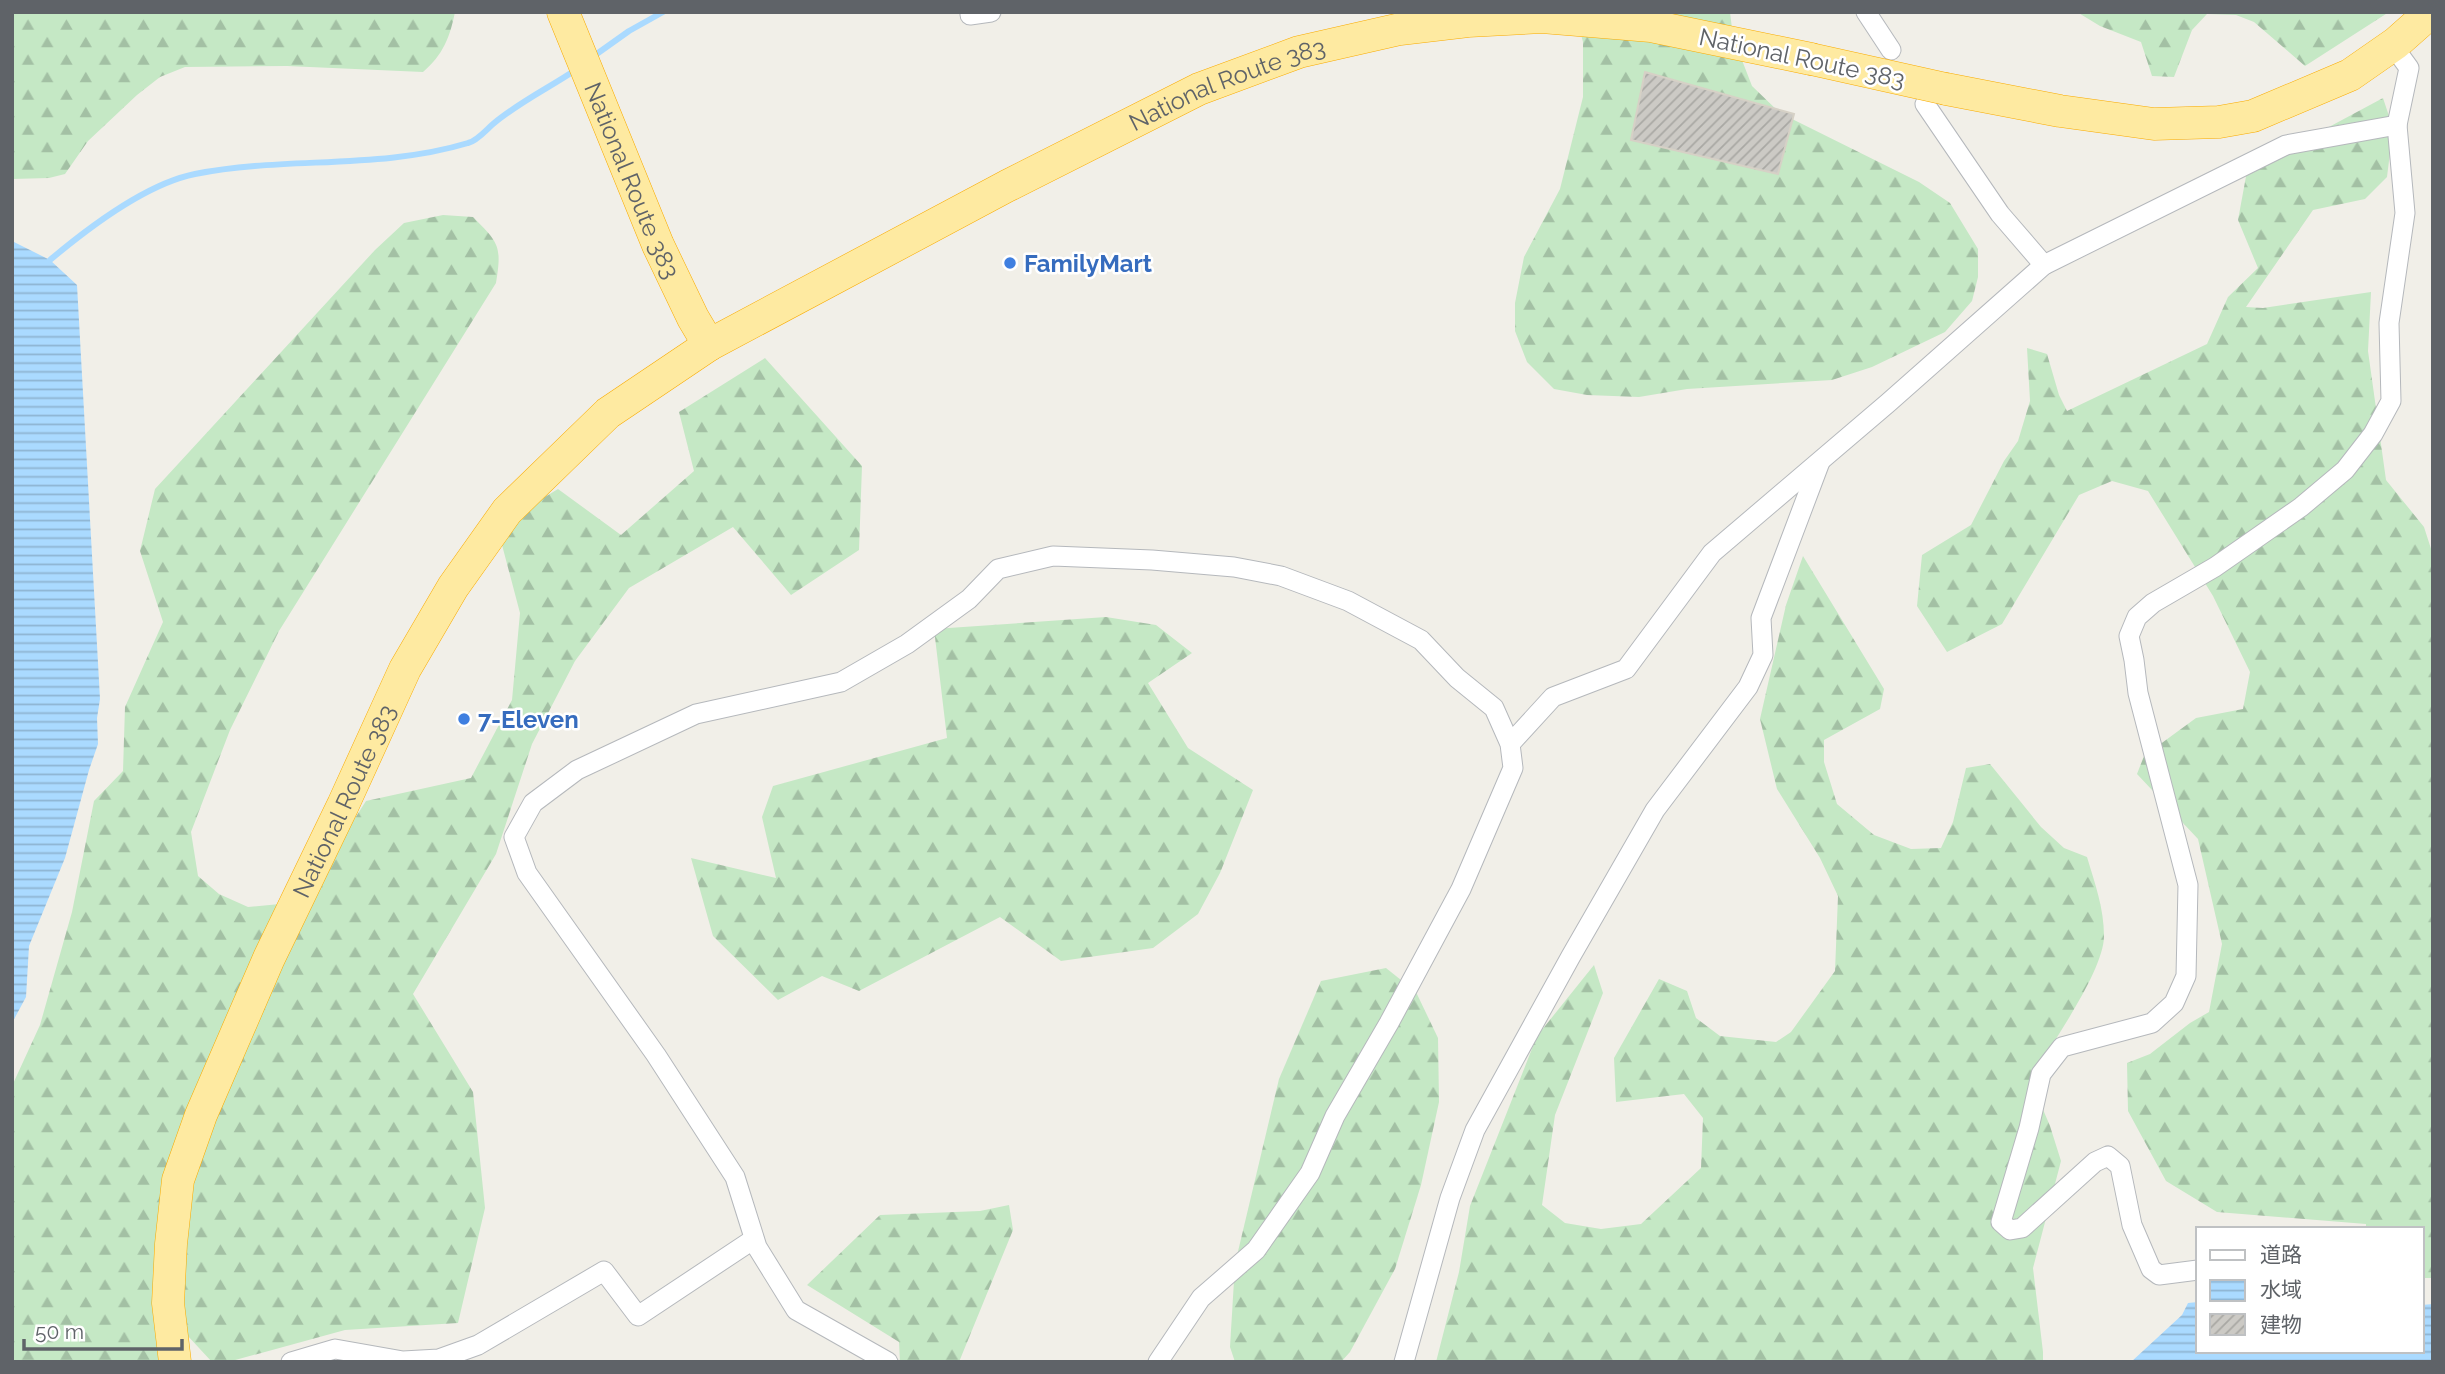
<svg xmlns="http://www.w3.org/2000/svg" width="2445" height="1374" viewBox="0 0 2445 1374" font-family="Raleway,'Noto Sans JP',sans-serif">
<defs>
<pattern id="forest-firs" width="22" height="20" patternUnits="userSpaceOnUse" patternTransform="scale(1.75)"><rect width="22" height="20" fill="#c5e8c5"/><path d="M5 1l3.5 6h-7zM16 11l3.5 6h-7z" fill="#a3c0a4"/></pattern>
<pattern id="water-rules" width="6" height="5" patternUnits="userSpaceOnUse" patternTransform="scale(1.75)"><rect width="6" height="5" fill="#aadaff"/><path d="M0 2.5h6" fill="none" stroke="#8eb4d2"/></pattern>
<pattern id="building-hatch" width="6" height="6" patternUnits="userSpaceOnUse" patternTransform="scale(1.75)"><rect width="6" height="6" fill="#cccac5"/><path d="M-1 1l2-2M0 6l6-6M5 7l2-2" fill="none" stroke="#a9a8a4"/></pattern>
</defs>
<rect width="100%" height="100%" fill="#f1efe8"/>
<!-- forest -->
<g fill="url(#forest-firs)">
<path d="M12,12H455C450,37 443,55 423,72L287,66L185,67L160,77L137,95L88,141L65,174L49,178L12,179Z"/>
<polygon points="1575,12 1730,12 1733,37 1752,86 1780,113 1919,182 1950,203 1978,249 1978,277 1972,301 1945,332 1872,367 1832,380 1687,389 1639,397 1587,395 1554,389 1527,362 1515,331 1515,303 1524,257 1560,189 1583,97 1583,42"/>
<polygon points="2077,12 2389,12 2305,66 2254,22 2236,15 2207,14 2192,30 2174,77 2152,76 2141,42 2100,26"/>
<polygon points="2383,98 2393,128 2387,177 2365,199 2313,210 2246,307 2263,308 2371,292 2368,351 2386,480 2424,527 2433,555 2433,1278 2422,1278 2422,1229 2366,1229 2366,1224 2217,1212 2166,1181 2128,1111 2127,1063 2150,1054 2190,1023 2209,1012 2222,944 2198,839 2137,774 2144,756 2196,718 2243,709 2250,672 2213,596 2148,491 2112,481 2079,495 2002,624 1947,652 1917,606 1922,555 1971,525 2004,461 2018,441 2030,401 2027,348 2047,354 2059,395 2067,411 2207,344 2228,297 2258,268 2238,220 2247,171"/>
<path d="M443,215L473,217C499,243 502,246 496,283L279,631L230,730L191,832L198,876L219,894L248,907L280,904L316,879L366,801L471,778L512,700L520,613L497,526L558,489L621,535L694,471L679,412L765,358L862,466L859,550L791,595L733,527L629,588L575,661L532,744L496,854L413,994L473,1092L485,1208L458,1323L345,1330L228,1362H212L161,1307L165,1362H12V1086L40,1025L72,912L94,801L123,771L125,707L163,622L140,551L155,489L375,250L404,223Z"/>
<path d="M1803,556L1884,689L1880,709L1824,740V762L1837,804L1874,835L1911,849L1941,848L1953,822L1966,768L1990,764L2041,827L2064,848L2087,857C2095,884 2104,908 2104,936C2104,971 2050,1047 2030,1079L2050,1126L2061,1161L2033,1268L2043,1352V1362H1436L1459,1272L1470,1206L1537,1036L1594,965L1603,993L1555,1115L1542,1205L1565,1223L1601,1229L1641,1224L1701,1168L1703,1118L1684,1094L1616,1102L1614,1058L1659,979L1687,991L1696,1018L1720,1036L1776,1042L1791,1032L1835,971L1838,896L1820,858L1777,789L1760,719L1786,605Z"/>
<polygon points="1106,617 1156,625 1192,653 1148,683 1188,748 1253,790 1220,873 1198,914 1153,948 1061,961 1000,917 859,991 822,976 778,1000 713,936 691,858 776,878 762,817 773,786 947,738 934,629"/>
<polygon points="1386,968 1416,992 1438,1038 1439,1102 1421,1185 1395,1269 1350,1352 1341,1362 1235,1362 1230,1347 1235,1264 1279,1079 1321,981"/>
<polygon points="1009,1205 1013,1230 959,1362 900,1362 899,1342 807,1285 880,1215 980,1211"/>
</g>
<!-- water -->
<g fill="url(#water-rules)">
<polygon points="12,241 50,260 77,285 100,699 97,718 98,744 89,770 65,858 29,946 26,997 12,1023"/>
<polygon points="2198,1302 2198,1351 2422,1351 2422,1305 2433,1304 2433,1362 2131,1362 2182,1315 2188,1303"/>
</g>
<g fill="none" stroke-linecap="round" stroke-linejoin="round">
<!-- stream -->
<g stroke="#aadaff" stroke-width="6">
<polyline points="591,58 629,31 663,12"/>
<path d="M50,260C88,228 145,184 195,174C285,156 379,170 468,143C477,141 486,130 493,124C519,102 549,88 577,69"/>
</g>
</g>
<!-- building -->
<polygon fill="url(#building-hatch)" stroke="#d6d1c6" stroke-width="2" points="1645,72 1794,114 1778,174 1631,140"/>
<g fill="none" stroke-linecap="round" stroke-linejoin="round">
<!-- minor casing -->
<g stroke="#b5b8bc" stroke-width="21">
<g id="minor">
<polyline points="970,12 970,15 991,12"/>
<polyline points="1866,12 1891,50"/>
<polyline points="1925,104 2000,214 2044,265"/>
<polyline points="1510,744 1553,697 1626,669 1712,553 1888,403 2044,265 2286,145 2397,125 2409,68 2393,46"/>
<polyline points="2198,1270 2159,1275 2151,1269 2132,1225 2120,1166 2108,1156 2095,1162 2022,1228 2010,1230 2001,1222 2029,1128 2041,1074 2062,1047 2152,1023 2174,1003 2186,976 2188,885 2138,693 2134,660 2129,636 2137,617 2153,603 2215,567 2301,507 2345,470 2373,434 2391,401 2389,323 2405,213 2397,125"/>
<polyline points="291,1362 335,1349 403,1361 439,1359 478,1345 604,1271 638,1316 754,1239"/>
<polyline points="888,1362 796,1310 757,1247 735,1177 656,1055 527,873 514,837 533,803 577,770 696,714 841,682 907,644 969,599 998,569 1053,556 1152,560 1234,567 1281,576 1348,601 1421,640 1457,678 1494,708 1510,744 1513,768 1461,889 1389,1023 1335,1116 1310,1173 1256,1250 1201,1298 1158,1362"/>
<polyline points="1404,1362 1450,1198 1475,1130 1571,956 1655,810 1748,687 1763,655 1761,618 1820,462"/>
</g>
</g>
<!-- trunk casing -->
<g stroke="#f9ab00" stroke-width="33">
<g id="trunk">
<path id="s1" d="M563,12L658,245L693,318L709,345"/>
<polyline points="1946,89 2060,111 2154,124 2219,122 2253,116 2350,75 2396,43 2431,12"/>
<path id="s2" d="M175,1362L168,1303L171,1244L178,1180L201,1115L269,958L343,805L405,669L453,587L507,511L608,413L709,345L1007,186L1199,89L1299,52L1400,29L1468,21L1542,17L1651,26L1811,59"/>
</g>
</g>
<!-- minor -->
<use href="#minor" stroke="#fff" stroke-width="19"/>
<!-- trunk -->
<use href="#trunk" stroke="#feeaa1" stroke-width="32"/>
<!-- trunk-bridge casing -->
<g stroke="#f9ab00" stroke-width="33" stroke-linecap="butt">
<polyline id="trunk-bridge" points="1811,59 1946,89"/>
</g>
<!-- trunk-bridge -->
<use href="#trunk-bridge" stroke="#feeaa1" stroke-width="32"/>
</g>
<!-- markers -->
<g fill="#3f7fe0" stroke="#fff" stroke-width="2.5">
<circle cx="1010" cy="263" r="7"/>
<circle cx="464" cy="719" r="7"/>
</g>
<g text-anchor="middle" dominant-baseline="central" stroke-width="5" stroke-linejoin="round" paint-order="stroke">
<!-- street labels -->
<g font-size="24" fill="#5f6368" stroke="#fff">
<text transform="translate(1802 58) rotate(12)">National Route 383</text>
<text stroke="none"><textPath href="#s2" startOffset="1774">National Route 383</textPath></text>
<text stroke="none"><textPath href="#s1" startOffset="182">National Route 383</textPath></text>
<text stroke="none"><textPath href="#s2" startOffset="597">National Route 383</textPath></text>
</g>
<!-- shop labels -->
<g font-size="24" font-weight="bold" fill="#366cbe" stroke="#fff" text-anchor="start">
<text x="1024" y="263">FamilyMart</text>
<text x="478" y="719">7-Eleven</text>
</g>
</g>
<!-- border -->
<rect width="2445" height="1374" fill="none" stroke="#5f6368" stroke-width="28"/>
<!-- legend -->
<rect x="2196" y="1227" width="228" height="126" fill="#ffffff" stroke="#bfc1c3" stroke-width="2"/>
<rect x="2210" y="1250" width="35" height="10" fill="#ffffff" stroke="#bfc1c3" stroke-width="2"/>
<text x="2260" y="1262" font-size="21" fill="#5f6368">道路</text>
<rect x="2210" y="1280" width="35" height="21" fill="url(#water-rules)" stroke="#bfc1c3" stroke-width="2"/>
<text x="2260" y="1297" font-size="21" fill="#5f6368">水域</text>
<rect x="2210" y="1314" width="35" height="21" fill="url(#building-hatch)" stroke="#bfc1c3" stroke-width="2"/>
<text x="2260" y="1332" font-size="21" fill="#5f6368">建物</text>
<!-- scale -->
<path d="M24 1339v10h158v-10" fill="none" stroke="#5f6368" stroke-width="3.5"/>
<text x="35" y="1339" font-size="21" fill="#5f6368" stroke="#ffffff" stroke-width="5" paint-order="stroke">50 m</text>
</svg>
